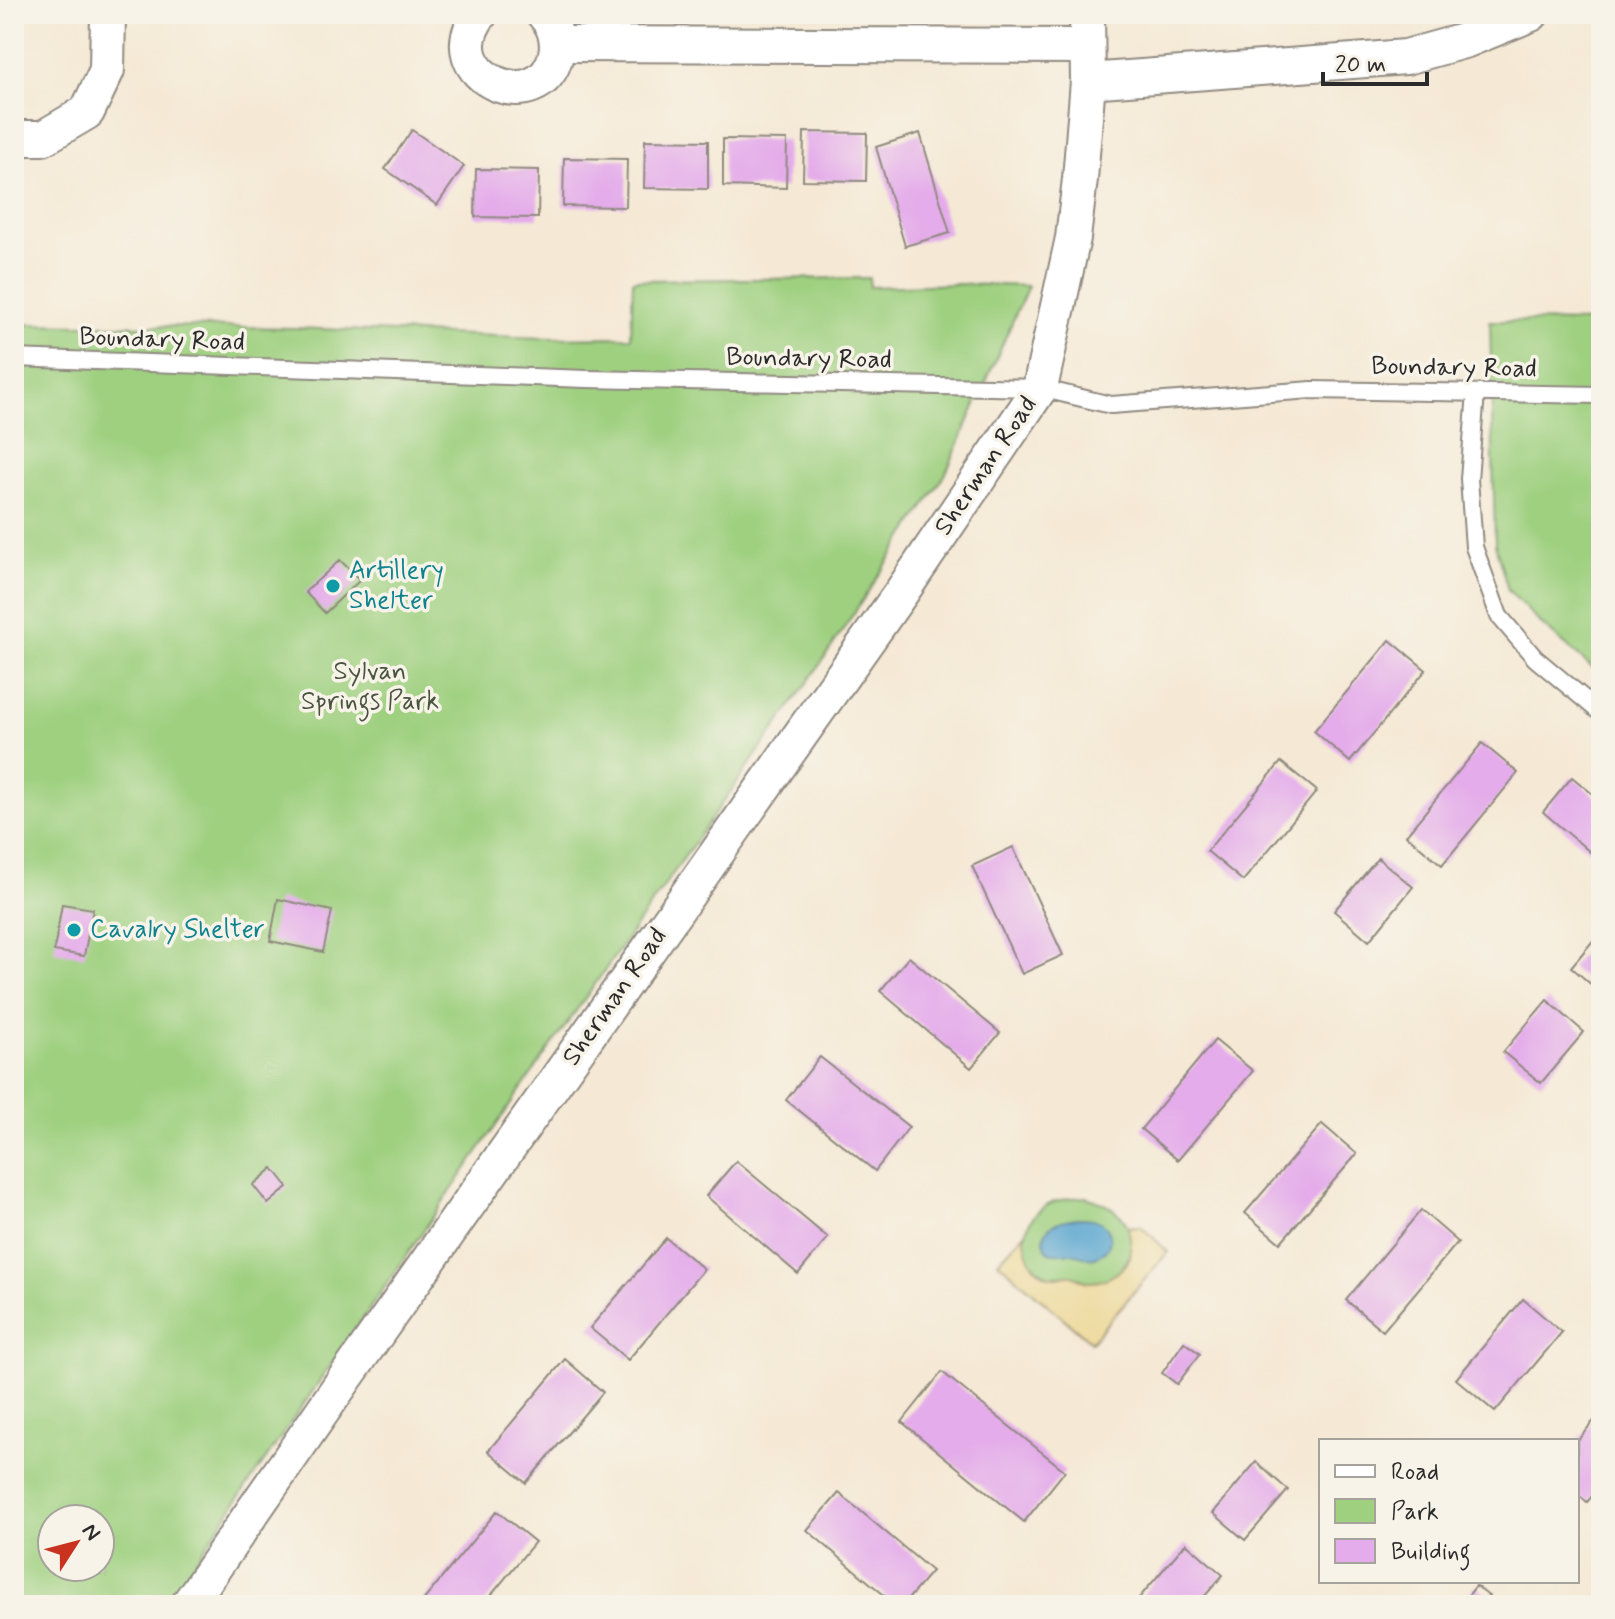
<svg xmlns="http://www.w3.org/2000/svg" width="1615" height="1619" viewBox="0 0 1615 1619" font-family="Mynerve,sans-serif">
<rect width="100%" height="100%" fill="#f7f3e8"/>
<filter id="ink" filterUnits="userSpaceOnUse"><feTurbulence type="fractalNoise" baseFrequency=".0125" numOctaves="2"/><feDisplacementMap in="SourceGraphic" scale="16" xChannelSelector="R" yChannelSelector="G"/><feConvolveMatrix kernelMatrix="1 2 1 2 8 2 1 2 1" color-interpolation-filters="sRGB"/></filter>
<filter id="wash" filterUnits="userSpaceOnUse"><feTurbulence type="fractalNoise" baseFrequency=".006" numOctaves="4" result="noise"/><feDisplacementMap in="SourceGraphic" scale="32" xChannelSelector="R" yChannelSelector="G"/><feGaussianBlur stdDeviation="1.8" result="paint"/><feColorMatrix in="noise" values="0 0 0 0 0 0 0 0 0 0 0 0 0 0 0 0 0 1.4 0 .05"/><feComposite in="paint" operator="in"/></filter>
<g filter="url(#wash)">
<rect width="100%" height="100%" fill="#f5e9d5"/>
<!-- green -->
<g fill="#9fd080" stroke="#657e56" stroke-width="2" fill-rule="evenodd">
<path d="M869,278L870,287L958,284L1028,286L945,475L819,666L533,1072L165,1605H14V324L294,328L543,338L631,337L633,280ZM52,1519H100V1567H52Z"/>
<polygon points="1490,321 1601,322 1601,675 1541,624 1508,590 1495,544"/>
<path d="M1086,1197C1098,1201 1109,1205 1119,1214C1145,1240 1128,1280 1092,1282C1085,1282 1080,1278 1074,1276C1067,1274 1057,1277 1049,1276C1044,1273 1038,1270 1034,1265C1017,1245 1026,1216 1048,1205C1060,1198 1073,1198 1086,1197Z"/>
</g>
<!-- sand -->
<path fill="#eeda9e" stroke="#8c8264" stroke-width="2" d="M1141,1226L1168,1252L1091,1342L998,1262L1024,1234C1026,1252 1032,1274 1053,1277C1059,1278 1066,1274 1072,1275C1078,1277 1083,1282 1089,1282C1105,1283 1130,1269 1131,1252C1132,1244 1129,1234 1128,1227Z"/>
<!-- water -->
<path fill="#57a4d0" stroke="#41687e" stroke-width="2" d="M1078,1218C1086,1218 1095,1218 1102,1223C1114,1231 1112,1247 1101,1254C1091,1262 1082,1254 1071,1253C1061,1251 1042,1260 1044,1239C1045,1222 1065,1220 1078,1218Z"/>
<g id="blocks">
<!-- building -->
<g fill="#e4acea">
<polygon points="412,130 464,166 437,205 385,169"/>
<polygon points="804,132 867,133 866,181 803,180"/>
<polygon points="920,133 950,233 905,246 876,147"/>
<polygon points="723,139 787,140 786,188 723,186"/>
<polygon points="645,140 708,141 708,189 644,188"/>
<polygon points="564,158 627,159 626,207 563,206"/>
<polygon points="476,169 539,170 538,218 475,217"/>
<polygon points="340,560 360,580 325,613 305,592"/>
<polygon points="1390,640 1426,670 1350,762 1314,731"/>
<polygon points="1482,743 1518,773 1442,865 1406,835"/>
<polygon points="1281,762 1317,791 1243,881 1207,851"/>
<polygon points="1572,777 1601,801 1601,851 1596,857 1543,812"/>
<polygon points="1013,847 1063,955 1022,974 972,866"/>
<polygon points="1378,858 1413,887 1369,941 1334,911"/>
<polygon points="278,899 332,911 323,952 270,941"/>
<polygon points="62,904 93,909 84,956 54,951"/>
<polygon points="1601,931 1601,993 1571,967"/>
<polygon points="909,957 1000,1033 971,1068 880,991"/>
<polygon points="1547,1000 1584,1032 1541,1083 1503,1052"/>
<polygon points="1215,1040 1253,1071 1178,1160 1141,1129"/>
<polygon points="820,1057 909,1127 875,1171 786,1100"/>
<polygon points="1322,1124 1357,1154 1280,1243 1245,1213"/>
<polygon points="736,1161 828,1238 798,1274 706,1196"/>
<polygon points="273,1168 288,1187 268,1204 253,1185"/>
<polygon points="1421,1210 1458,1242 1383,1331 1346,1300"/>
<polygon points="666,1238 704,1269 628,1360 590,1328"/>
<polygon points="1523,1299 1562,1332 1495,1412 1456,1379"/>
<polygon points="1184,1342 1200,1354 1177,1384 1162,1373"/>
<polygon points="565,1359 603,1392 526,1483 488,1451"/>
<polygon points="942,1372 1065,1471 1024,1522 902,1422"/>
<polygon points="1601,1412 1601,1486 1587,1502 1577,1494 1577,1441"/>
<polygon points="1256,1462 1288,1490 1245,1540 1213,1513"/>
<polygon points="839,1493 932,1571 903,1605 896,1605 807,1530"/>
<polygon points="497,1511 535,1542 483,1605 425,1605 422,1602"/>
<polygon points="1186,1543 1223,1575 1197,1605 1133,1605"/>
<polygon points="1476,1586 1500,1605 1460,1605"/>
</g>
</g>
</g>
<g filter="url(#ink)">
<use href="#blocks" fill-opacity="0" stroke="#908a80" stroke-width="2"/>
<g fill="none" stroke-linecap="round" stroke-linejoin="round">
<!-- lane casing -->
<g stroke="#908a80" stroke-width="20">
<g id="lane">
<polyline points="14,358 586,379 1040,388 1111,405 1312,390 1601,395"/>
<polyline points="1476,393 1469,479 1474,547 1499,616 1535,658 1601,713"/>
</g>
</g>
<!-- street casing -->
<g stroke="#908a80" stroke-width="38">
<g id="street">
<path d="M480,14C432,77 542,122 556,54C559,40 554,25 544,14"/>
<polyline points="557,44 1086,46"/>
<polyline points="1088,81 1406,57 1467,40 1531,14"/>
<polyline points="14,138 43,138 87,112 107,70 108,14"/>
<polyline points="188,1605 344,1380 903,590 1040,388 1073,238 1080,179 1088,81 1087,14"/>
</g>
</g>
<!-- lane -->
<use href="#lane" stroke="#fff" stroke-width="16"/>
<!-- street -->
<use href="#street" stroke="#fff" stroke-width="34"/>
</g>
</g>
<!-- markers -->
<g fill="#0f9aa8" stroke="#f7f3e8" stroke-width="3">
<circle cx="333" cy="586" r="8"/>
<circle cx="74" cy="930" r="8"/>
</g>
<g text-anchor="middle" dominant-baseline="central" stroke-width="7" stroke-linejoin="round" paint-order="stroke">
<!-- street labels -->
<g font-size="26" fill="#2b2b2b" stroke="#f7f3e8">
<text transform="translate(162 340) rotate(2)">Boundary Road</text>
<text transform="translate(809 359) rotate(1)">Boundary Road</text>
<text transform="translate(1454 368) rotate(1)">Boundary Road</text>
<text transform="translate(986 466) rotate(-56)">Sherman Road</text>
<text transform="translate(615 997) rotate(-55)">Sherman Road</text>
</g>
<!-- culture labels -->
<g font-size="26" fill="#0d838f" stroke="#f7f3e8" text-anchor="start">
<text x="349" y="571">Artillery<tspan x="349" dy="30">Shelter</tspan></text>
<text x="90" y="930">Cavalry Shelter</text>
</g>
<!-- park labels -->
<g font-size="26" fill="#485440" stroke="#f7f3e8">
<text x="370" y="672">Sylvan<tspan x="370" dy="30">Springs Park</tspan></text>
</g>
</g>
<!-- margin -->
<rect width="1615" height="1619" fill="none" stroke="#f7f3e8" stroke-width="48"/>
<!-- legend -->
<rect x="1319" y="1439" width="260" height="144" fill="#f7f3e8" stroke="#a5a39c" stroke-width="2"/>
<rect x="1335" y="1465" width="40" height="12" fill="#ffffff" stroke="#a5a39c" stroke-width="2"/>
<text x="1391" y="1479" font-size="24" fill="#2b2b2b">Road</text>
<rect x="1335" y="1499" width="40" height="24" fill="#9fd080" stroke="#a5a39c" stroke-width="2"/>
<text x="1391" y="1519" font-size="24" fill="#2b2b2b">Park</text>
<rect x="1335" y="1539" width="40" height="24" fill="#e4acea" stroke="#a5a39c" stroke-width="2"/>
<text x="1391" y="1559" font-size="24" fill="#2b2b2b">Building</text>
<!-- north arrow -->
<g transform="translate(76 1543) rotate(54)"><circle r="38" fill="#f7f3e8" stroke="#a5a39c" stroke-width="2"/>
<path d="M0-6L14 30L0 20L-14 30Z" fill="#c8321e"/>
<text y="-12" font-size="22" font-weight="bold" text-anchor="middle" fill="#2b2b2b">N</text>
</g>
<!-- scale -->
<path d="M1323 72v12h104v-12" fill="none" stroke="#2b2b2b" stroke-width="4"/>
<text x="1335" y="72" font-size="24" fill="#2b2b2b" stroke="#f7f3e8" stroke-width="6" paint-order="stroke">20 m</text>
</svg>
